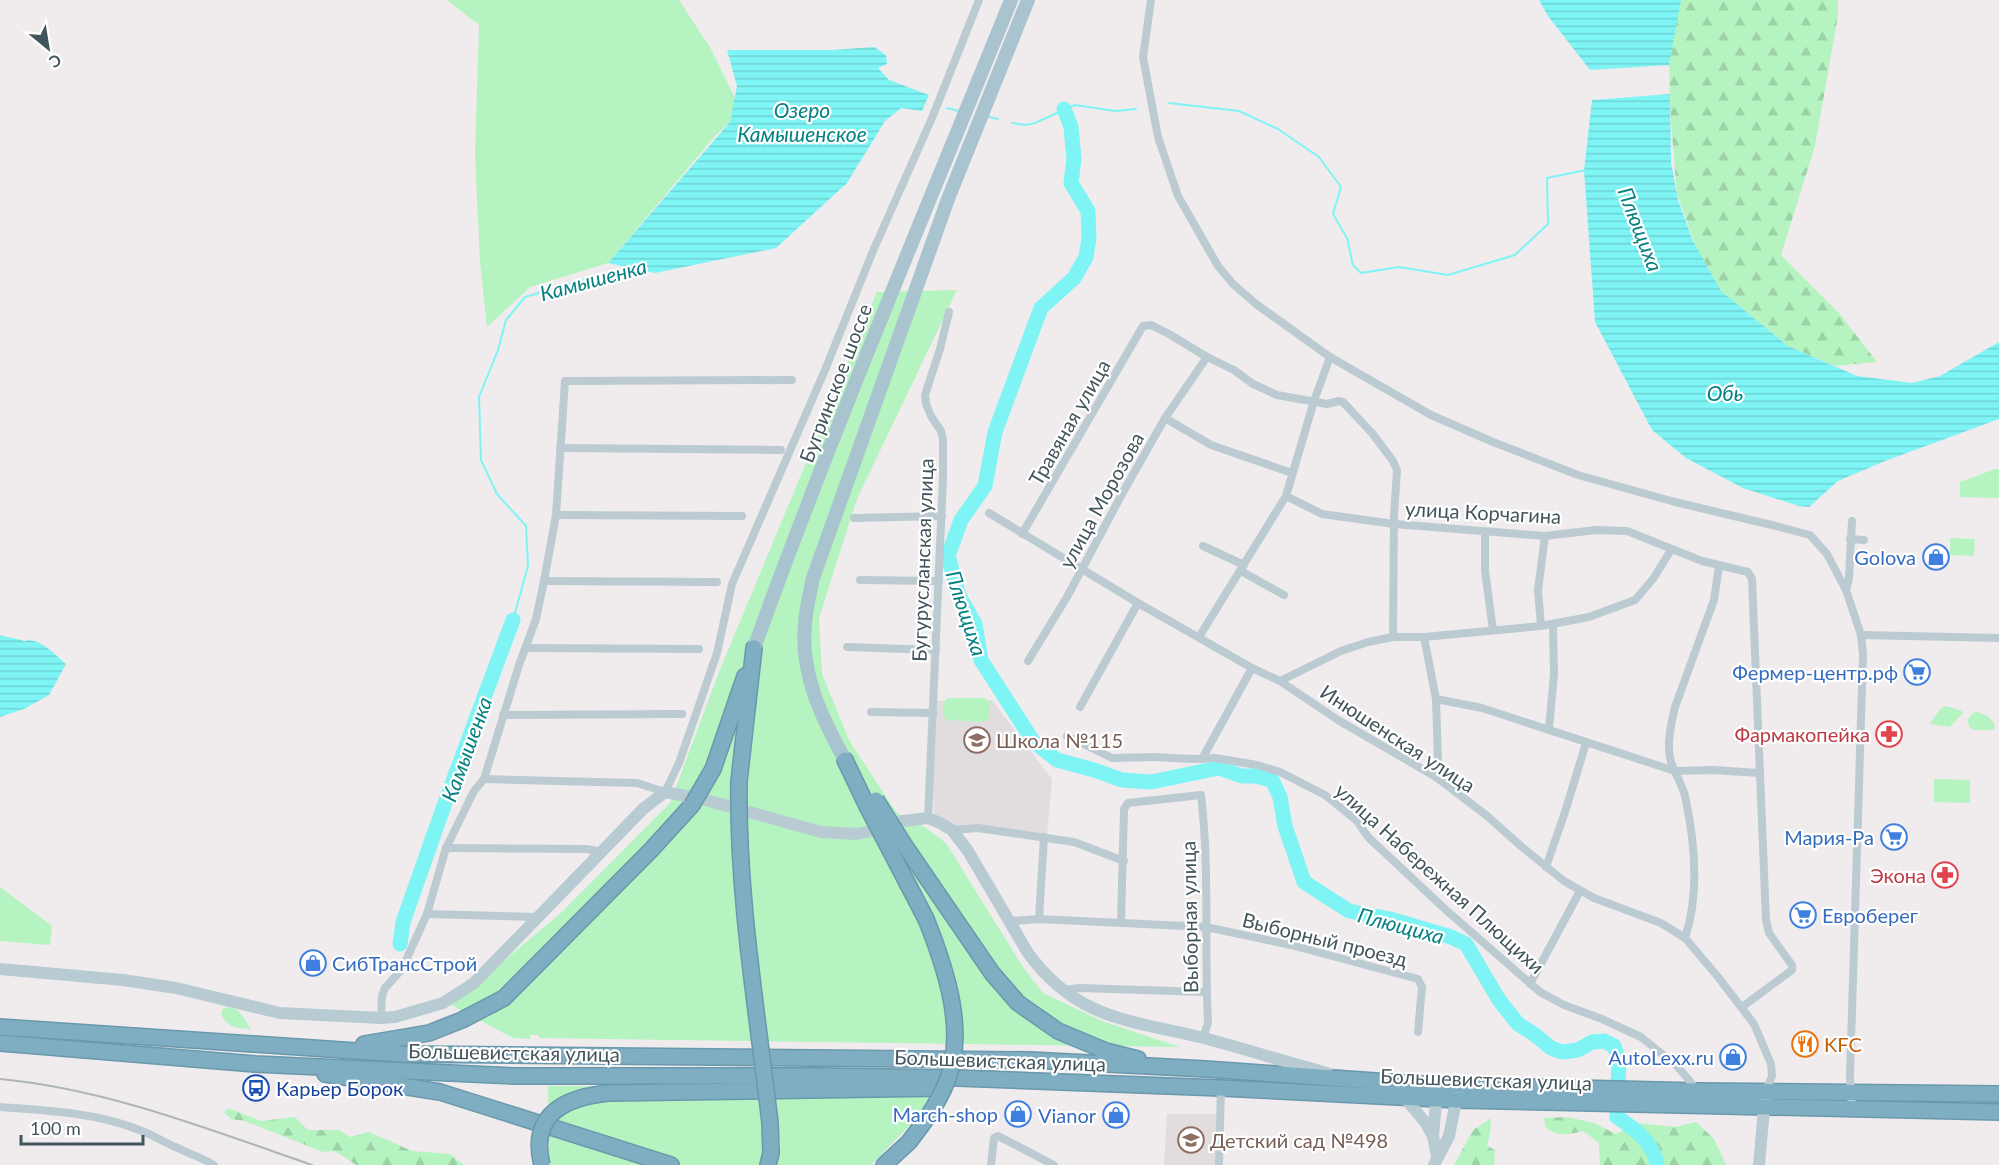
<svg xmlns="http://www.w3.org/2000/svg" width="1999" height="1165" viewBox="0 0 1999 1165" font-family="Lato,sans-serif">
<defs>
<pattern id="forest-firs" width="22" height="20" patternUnits="userSpaceOnUse" patternTransform="scale(1.5)"><rect width="22" height="20" fill="#b5f3c0"/><path d="M5 1l3.5 6h-7zM16 11l3.5 6h-7z" fill="#9dd2a7"/></pattern>
<pattern id="water-rules" width="6" height="5" patternUnits="userSpaceOnUse" patternTransform="scale(1.5)"><rect width="6" height="5" fill="#7ef4f4"/><path d="M0 2.5h6" fill="none" stroke="#6ed3d4"/></pattern>
</defs>
<rect width="100%" height="100%" fill="#f0eced"/>
<!-- education -->
<g fill="#e1dddf">
<polygon points="992,700 1052,779 1047,836 943,826 934,817 929,701"/>
<polygon points="1167,1114 1218,1114 1215,1165 1164,1165"/>
</g>
<!-- green -->
<g fill="#b5f3c0">
<polygon points="447,0 679,0 711,49 735,98 730,122 714,137 608,263 530,287 487,327 480,262 475,154 479,25"/>
<polygon points="957,290 857,499 819,618 822,674 849,740 896,812 926,828 946,843 1023,967 1043,993 1102,1021 1180,1047 539,1038 539,1035 530,1035 530,1039 513,1038 451,1005 562,912 670,803 719,672 877,292"/>
<polygon points="1995,469 1999,469 1999,498 1960,497 1960,482"/>
<polygon points="1950,538 1975,539 1974,556 1950,555"/>
<path d="M947,698H985L990,703L989,718L984,722L946,720C941,712 942,705 947,698Z"/>
<polygon points="1946,706 1962,711 1963,713 1950,727 1930,724 1940,709"/>
<polygon points="1977,712 1989,717 1995,725 1994,730 1974,730 1970,728 1967,720 1973,713"/>
<polygon points="1934,779 1970,780 1970,803 1934,802"/>
<polygon points="0,887 52,926 50,945 0,941"/>
<path d="M227,1007C241,1008 244,1019 251,1029C237,1028 228,1028 221,1014L223,1009Z"/>
<polygon points="548,1086 945,1089 871,1165 549,1165"/>
</g>
<!-- forest -->
<g fill="url(#forest-firs)">
<polygon points="1680,0 1838,0 1838,16 1815,146 1781,255 1839,313 1877,362 1835,366 1788,346 1721,291 1696,247 1677,194 1671,122 1669,65"/>
<polygon points="228,1108 261,1121 295,1117 308,1130 339,1130 350,1137 369,1132 412,1151 450,1154 464,1165 356,1165 335,1151 323,1152 245,1121 231,1119 224,1112"/>
<path d="M1567,1117L1594,1123L1616,1134L1637,1123L1675,1127L1696,1122L1714,1139L1726,1165H1600L1599,1143L1583,1131C1567,1135 1558,1137 1545,1127L1544,1118Z"/>
<polygon points="1490,1119 1491,1128 1487,1146 1495,1150 1494,1165 1454,1165 1473,1130"/>
</g>
<!-- water -->
<g fill="url(#water-rules)">
<polygon points="1539,0 1681,0 1669,65 1590,70 1548,16"/>
<polygon points="874,47 886,55 887,64 878,68 889,80 929,95 922,111 901,108 885,121 847,183 776,248 655,273 608,263 730,122 737,86 727,50 832,50"/>
<polygon points="1670,94 1671,162 1678,200 1693,241 1721,291 1788,346 1857,376 1912,383 1940,376 1999,342 1999,419 1885,461 1838,481 1809,507 1799,506 1743,488 1686,458 1652,430 1595,322 1584,170 1592,100"/>
<path d="M0,635C8,638 16,638 24,641C38,636 56,655 66,664L49,695L24,709L0,717Z"/>
</g>
<g fill="none" stroke-linecap="round" stroke-linejoin="round">
<!-- stream -->
<g stroke="#7ef4f4" stroke-width="2">
<polyline points="1169,103 1239,111 1278,129 1319,157 1341,187 1333,214 1347,238 1353,265 1361,273 1399,267 1448,275 1515,255 1548,224 1547,178 1586,170"/>
<polyline points="947,108 959,111"/>
<polyline points="985,116 998,119"/>
<polyline points="1012,123 1025,125 1035,123 1075,105 1115,111 1136,109"/>
<polyline points="513,620 528,566 526,526 497,494 481,460 479,397 498,350 506,320 525,297 601,275 635,269"/>
</g>
<!-- river -->
<g stroke="#7ef4f4" stroke-width="15">
<path d="M1064,109L1071,127L1074,159L1071,183L1088,211L1089,238L1086,257L1074,278L1041,308L995,432L985,486L961,520L948,556L959,596L975,624L981,660L1033,741L1057,760L1094,770L1122,780L1151,782L1219,768L1242,776H1255L1272,780L1280,797L1285,826L1304,882L1349,911L1390,919L1451,937L1466,944L1499,1000L1518,1024L1534,1034L1551,1048L1562,1052L1578,1050L1592,1042L1604,1041L1614,1046L1619,1061L1617,1117C1634,1128 1654,1143 1657,1165"/>
<polyline points="400,944 403,922 446,800 513,620"/>
</g>
<!-- highway casing -->
<g stroke="#6a98ad" stroke-width="18">
<g id="highway">
<polyline points="845,760 867,806"/>
<polyline points="713,769 745,676"/>
<polyline points="739,781 754,648"/>
<polyline points="903,843 992,973 1018,1003 1058,1031 1106,1051 1138,1059"/>
<polyline points="890,850 926,919"/>
<polyline points="0,1027 401,1054 1030,1060 1206,1069 1418,1084 1698,1091 1999,1094"/>
<polyline points="0,1043 255,1064 513,1076 817,1076 958,1078 1221,1088 1457,1100 1999,1112"/>
<polyline points="364,1044 429,1033 462,1020 504,998 651,850 692,805"/>
<polyline points="325,1074 440,1092 671,1165"/>
<polyline points="609,1093 942,1088"/>
<polyline points="768,1165 771,1153"/>
<polyline points="884,1165 909,1142"/>
</g>
</g>
<!-- street -->
<g stroke="#bbcbd1" stroke-width="8">
<polyline points="1151,0 1143,57 1158,137 1178,196 1218,266 1233,284 1256,304 1330,357 1431,415 1493,442 1578,475 1675,502 1776,526 1810,535 1827,554 1846,590 1861,635 1863,654 1850,1076 1852,1109"/>
<polyline points="1165,418 1211,445 1292,473"/>
<polyline points="560,448 781,450"/>
<polyline points="1286,496 1322,514 1394,524 1545,536 1596,530 1627,531 1702,561 1748,572 1752,579 1766,920 1769,933 1792,965 1792,970 1742,1007"/>
<polyline points="989,513 1138,603 1252,668 1280,681 1338,720 1436,777 1486,815 1522,847 1564,881 1594,898 1661,923 1685,938 1718,977 1754,1024 1771,1064 1772,1076 1766,1091"/>
<polyline points="556,515 742,516"/>
<polyline points="854,518 942,516"/>
<polyline points="1485,532 1485,571 1493,630"/>
<polyline points="1022,534 1143,326 1151,325 1169,334 1207,357 1234,370 1253,384 1277,395 1327,404 1339,401 1343,402 1372,433 1393,461 1397,470 1394,515 1393,637"/>
<polyline points="1850,539 1864,540"/>
<polyline points="1203,546 1244,565"/>
<polyline points="1241,571 1284,595"/>
<polyline points="860,580 939,581"/>
<polyline points="544,581 717,582"/>
<polyline points="1846,590 1849,578 1852,521"/>
<polyline points="1541,626 1538,590 1545,536"/>
<polyline points="1861,635 1999,638"/>
<polyline points="1199,637 1286,496 1314,401 1330,357"/>
<polyline points="1424,637 1436,699"/>
<polyline points="847,647 936,650"/>
<polyline points="526,648 699,649"/>
<polyline points="1028,661 1067,597 1122,494 1165,418 1207,357"/>
<polyline points="1280,681 1341,651 1368,642 1393,637 1424,637 1541,626 1589,617 1635,600 1653,579 1671,550"/>
<polyline points="1080,707 1138,603"/>
<polyline points="871,712 933,713"/>
<polyline points="503,715 682,714"/>
<polyline points="1549,729 1554,674 1553,624"/>
<polyline points="1067,736 1112,758 1156,757 1193,759 1215,758 1257,765 1280,772 1325,795 1357,821 1368,837 1446,910 1540,992 1564,1005 1602,1019 1641,1037 1677,1066 1698,1091"/>
<polyline points="1202,759 1252,668"/>
<polyline points="1436,777 1438,762 1436,699 1482,708 1675,771 1713,770 1759,773"/>
<polyline points="484,779 637,783 665,792 679,763 717,653 732,584 825,370 873,251 932,118 979,0"/>
<polyline points="928,818 943,478 943,440 941,431 931,416 926,404 925,395 940,349 949,312"/>
<polyline points="952,830 978,828 1074,842 1124,861"/>
<polyline points="446,848 587,849 602,852"/>
<polyline points="1546,867 1565,812 1586,743"/>
<polyline points="427,914 538,917"/>
<polyline points="1039,919 1044,837"/>
<polyline points="1011,921 1039,919 1206,927 1291,945 1418,979 1422,987 1418,1032"/>
<path d="M1121,922L1124,809L1128,803L1201,795C1210,870 1204,947 1208,1023L1203,1038"/>
<path d="M1685,938C1700,893 1695,842 1685,796C1682,784 1675,774 1671,762C1666,746 1671,724 1675,707L1714,600L1719,566"/>
<polyline points="1530,984 1580,891"/>
<polyline points="1063,990 1080,988 1206,992"/>
<polyline points="381,1018 382,996 385,988 402,969 427,914 446,848 474,791 484,779 519,665 536,619 544,581 556,515 565,381 792,380"/>
<path d="M0,1107C47,1110 98,1113 142,1131C155,1136 167,1144 180,1149C192,1155 203,1158 214,1165"/>
<polyline points="991,1165 994,1138 998,1136 1054,1165"/>
<polyline points="1219,1165 1221,1088"/>
</g>
<!-- secondary -->
<g stroke="#b8cbd3" stroke-width="12">
<path d="M0,969L123,980L176,988L280,1013L381,1018L395,1017L443,1003L474,983L643,809L665,792L702,799L821,832L857,834L881,829L903,821L928,818L940,823L952,830L968,851L1028,953C1077,1020 1130,1020 1204,1038C1245,1049 1286,1062 1327,1073"/>
<polyline points="1404,1097 1425,1122 1433,1136"/>
<polyline points="1437,1157 1433,1136 1437,1093"/>
<polyline points="1434,1165 1449,1136 1458,1092"/>
<polyline points="1759,1165 1765,1098"/>
</g>
<!-- primary -->
<g stroke="#a9c4cf" stroke-width="14">
<path d="M754,648C833,429 924,215 1011,0"/>
<path d="M845,760C822,718 800,674 805,624C806,608 810,593 813,578L948,199L1028,0"/>
</g>
<!-- highway -->
<use href="#highway" stroke="#7fadc1" stroke-width="15"/>
<!-- rail -->
<path stroke="#aeb4b8" stroke-width="2" d="M0,1079C107,1089 211,1130 312,1165"/>
<!-- highway-bridge casing -->
<g stroke="#6a98ad" stroke-width="18" stroke-linecap="butt">
<g id="highway-bridge">
<path d="M739,781C737,895 757,1010 770,1123L771,1153"/>
<polyline points="876,800 903,843"/>
<polyline points="692,805 713,769"/>
<polyline points="867,806 890,850"/>
<path d="M909,1142C922,1125 935,1108 944,1088C969,1036 946,969 926,919"/>
<path d="M542,1165C529,1114 566,1097 609,1093"/>
</g>
</g>
<!-- highway-bridge -->
<use href="#highway-bridge" stroke="#7fadc1" stroke-width="15"/>
</g>
<!-- icons -->
<defs>
<g id="shop-ring" transform="scale(1.35)"><circle r="9.5" fill="#fff" stroke="#3f7fe0" stroke-width="1.5"/><path d="M-5-2.5h2.3a2.7 3.5 0 0 1 5.4 0H5L5.5 6h-11ZM-1.5-2.5h3a1.5 2.3 0 0 0-3 0Z" fill="#3f7fe0"/></g>
<g id="supermarket-ring" transform="scale(1.35)"><circle r="9.5" fill="#fff" stroke="#3f7fe0" stroke-width="1.5"/><path d="M-6-5.5h2.5l.6 2H6L4.5 2H-2.5L-4.4-4H-6ZM-1.5 3.2a1.3 1.3 0 1 0 .1 0ZM3 3.2a1.3 1.3 0 1 0 .1 0Z" fill="#3f7fe0"/></g>
<g id="pharmacy-ring" transform="scale(1.35)"><circle r="9.5" fill="#fff" stroke="#e0444e" stroke-width="1.5"/><path d="M-2-6h4v4h4v4h-4v4h-4v-4h-4v-4h4Z" fill="#e0444e"/></g>
<g id="school-ring" transform="scale(1.35)"><circle r="9.5" fill="#fff" stroke="#8d6e63" stroke-width="1.5"/><path d="M0-5L7-2L0 1L-7-2ZM-4 1L0 2.5L4 1V4Q0 6-4 4Z" fill="#8d6e63"/></g>
<g id="restaurant-ring" transform="scale(1.35)"><circle r="9.5" fill="#fff" stroke="#e8710a" stroke-width="1.5"/><path d="M-5-6h1v4h1v-4h1v4h1v-4h1v5L-1.5 .5V6h-2V.5L-5-1ZM5-6V6H3V1.5H1.5Q1.5-4 5-6Z" fill="#e8710a"/></g>
<g id="bus-ring" transform="scale(1.35)"><circle r="9.5" fill="#fff" stroke="#1a4fb4" stroke-width="1.5"/><path d="M-5-6H5V4H4V6H2V4H-2V6H-4V4H-5ZM-3.5-4V0h7V-4ZM-3.5 1.2v1.5H-2V1.2ZM2 1.2v1.5H3.5V1.2Z" fill="#1a4fb4"/></g>
</defs>
<g fill-rule="evenodd">
<use href="#shop-ring" x="1936" y="557"/>
<use href="#supermarket-ring" x="1917" y="672"/>
<use href="#pharmacy-ring" x="1889" y="734"/>
<use href="#school-ring" x="977" y="740"/>
<use href="#supermarket-ring" x="1894" y="837"/>
<use href="#pharmacy-ring" x="1945" y="875"/>
<use href="#supermarket-ring" x="1803" y="915"/>
<use href="#shop-ring" x="313" y="963"/>
<use href="#restaurant-ring" x="1805" y="1044"/>
<use href="#shop-ring" x="1733" y="1057"/>
<use href="#bus-ring" x="256" y="1088"/>
<use href="#shop-ring" x="1018" y="1114"/>
<use href="#shop-ring" x="1116" y="1115"/>
<use href="#school-ring" x="1191" y="1140"/>
</g>
<g text-anchor="middle" dominant-baseline="central" stroke-width="4.5" stroke-linejoin="round" paint-order="stroke">
<!-- street labels -->
<g font-size="20" fill="#43555c" stroke="#fff">
<text transform="translate(835 383) rotate(-69)">Бугринское шоссе</text>
<text transform="translate(1069 422) rotate(-60)">Травяная улица</text>
<text transform="translate(1101 500) rotate(-61)">улица Морозова</text>
<text transform="translate(1483 512) rotate(3)">улица Корчагина</text>
<text transform="translate(922 560) rotate(-88)">Бугурусланская улица</text>
<text transform="translate(1398 738) rotate(33)">Инюшенская улица</text>
<text transform="translate(1440 878) rotate(42)">улица Набережная Плющихи</text>
<text transform="translate(1189 917) rotate(-91)">Выборная улица</text>
<text transform="translate(1325 939) rotate(14)">Выборный проезд</text>
<text transform="translate(514 1052) rotate(1)">Большевистская улица</text>
<text transform="translate(1000 1060) rotate(2)">Большевистская улица</text>
<text transform="translate(1486 1079) rotate(2)">Большевистская улица</text>
</g>
<!-- shop labels -->
<g font-size="20" fill="#366cbe" stroke="#fff" text-anchor="end">
<text x="1916" y="557">Golova</text>
<text x="1898" y="672">Фермер-центр.рф</text>
<text x="1874" y="837">Мария-Ра</text>
<text x="1822" y="915" text-anchor="start">Евроберег</text>
<text x="332" y="963" text-anchor="start">СибТрансСтрой</text>
<text x="1714" y="1057">AutoLexx.ru</text>
<text x="998" y="1114">March-shop</text>
<text x="1096" y="1115">Vianor</text>
</g>
<!-- health labels -->
<g font-size="20" fill="#be3a42" stroke="#fff" text-anchor="end">
<text x="1870" y="734">Фармакопейка</text>
<text x="1926" y="875">Экона</text>
</g>
<!-- education labels -->
<g font-size="20" fill="#785e54" stroke="#fff" text-anchor="start">
<text x="996" y="740">Школа №115</text>
<text x="1210" y="1140">Детский сад №498</text>
</g>
<!-- food labels -->
<g font-size="20" fill="#c56008" stroke="#fff" text-anchor="start">
<text x="1824" y="1044">KFC</text>
</g>
<!-- transit labels -->
<g font-size="20" fill="#164399" stroke="#fff" text-anchor="start">
<text x="276" y="1088">Карьер Борок</text>
</g>
<!-- water labels -->
<g font-size="21" font-style="italic" fill="#058182" stroke="#fff">
<text x="802" y="109">Озеро<tspan x="802" dy="24">Камышенское</tspan></text>
<text transform="translate(1641 229) rotate(69)">Плющиха</text>
<text transform="translate(593 279) rotate(-15)">Камышенка</text>
<text x="1725" y="392">Обь</text>
<text transform="translate(967 613) rotate(72)">Плющиха</text>
<text transform="translate(466 749) rotate(-70)">Камышенка</text>
<text transform="translate(1401 925) rotate(15)">Плющиха</text>
</g>
</g>
<!-- north arrow -->
<g transform="translate(48 48) rotate(150)" stroke="#ffffff" stroke-width="4.5" paint-order="stroke">
<path d="M0-4.5L10 22L0 15L-10 22Z" fill="#43555c"/>
<text y="-9" font-size="16" font-weight="bold" text-anchor="middle" fill="#43555c">С</text>
</g>
<!-- scale -->
<path d="M21 1135v9h122v-9" fill="none" stroke="#43555c" stroke-width="3"/>
<text x="30" y="1135" font-size="18" fill="#43555c" stroke="#ffffff" stroke-width="4.5" paint-order="stroke">100 m</text>
</svg>
